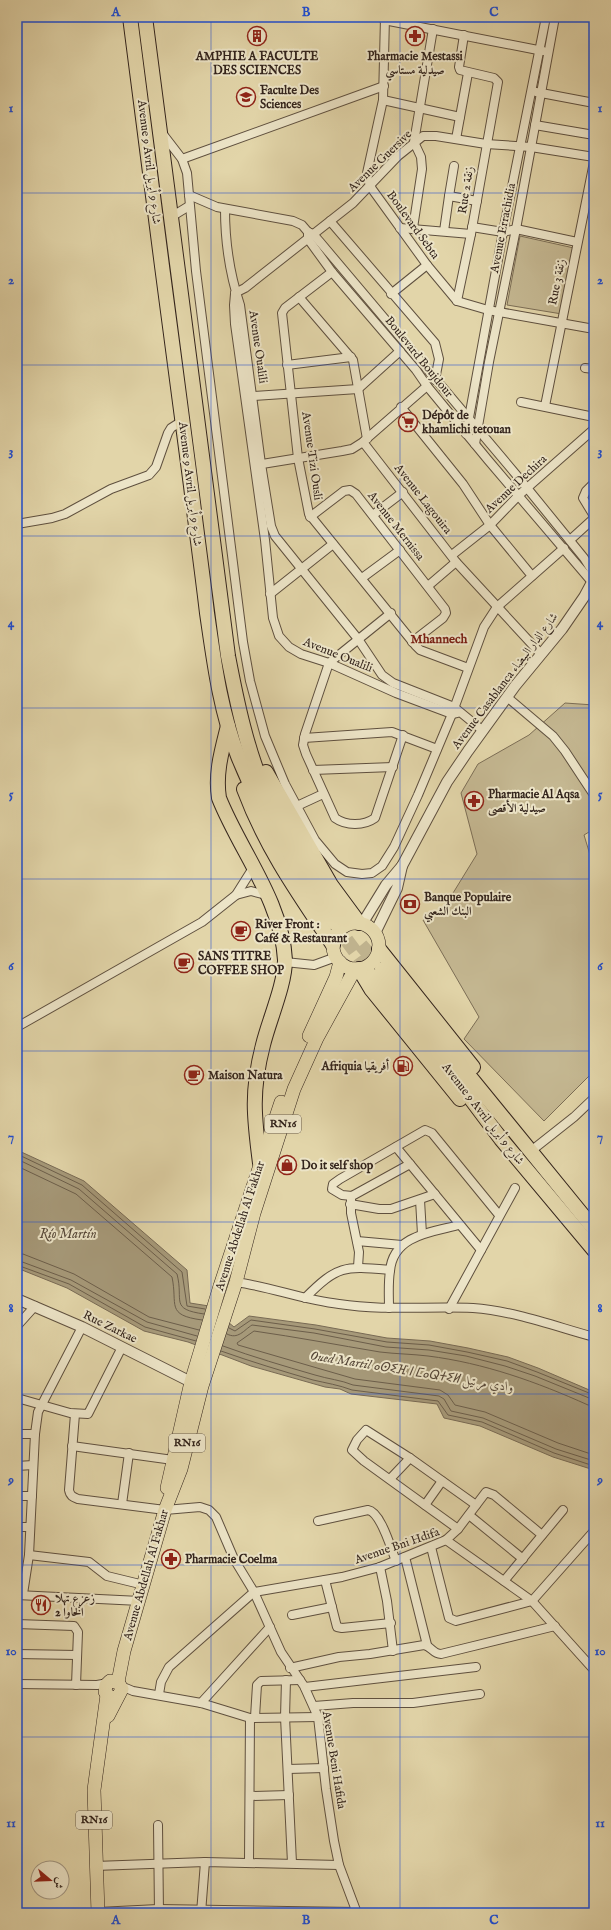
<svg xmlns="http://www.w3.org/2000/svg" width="611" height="1930" viewBox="0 0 611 1930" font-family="'IM FELL English',Amiri,'Noto Sans Tifinagh',serif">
<rect width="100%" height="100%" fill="#e2d5a9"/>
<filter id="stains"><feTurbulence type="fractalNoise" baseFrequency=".005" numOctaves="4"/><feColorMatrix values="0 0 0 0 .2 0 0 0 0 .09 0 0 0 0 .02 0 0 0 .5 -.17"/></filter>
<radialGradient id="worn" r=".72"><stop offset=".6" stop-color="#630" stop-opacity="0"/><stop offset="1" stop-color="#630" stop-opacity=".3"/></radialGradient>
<!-- green -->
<g fill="#c4b791" stroke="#7c6e56">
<polygon points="520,236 574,248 562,314 507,305"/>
<polygon points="565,703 594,705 594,829 584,835 594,868 594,1071 544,1121 464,1039 479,1017 423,920 442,911 477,854 461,793 478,764 529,735"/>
</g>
<!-- water -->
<polygon fill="#a69979" stroke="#786a54" points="17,1150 84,1181 187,1270 190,1303 209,1306 234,1327 249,1316 316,1325 387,1338 430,1341 468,1348 508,1357 538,1368 594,1392 594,1470 553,1457 480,1426 444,1418 437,1404 351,1394 340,1389 325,1387 251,1366 188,1342 144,1331 67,1288 17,1268"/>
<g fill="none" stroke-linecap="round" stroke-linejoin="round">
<!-- shore -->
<g stroke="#6c5e4a" stroke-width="1">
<polyline points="17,1154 82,1185 182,1272 187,1306 205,1309"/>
<path d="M17,1159L79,1189L177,1274C184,1301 169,1309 204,1314"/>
<path d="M17,1166L76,1194L172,1277C178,1305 165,1315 202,1320"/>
<polyline points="17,1254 23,1254 74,1274 149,1317 199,1330"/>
<polyline points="17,1260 71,1280 147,1322 197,1336"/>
<polyline points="17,1265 69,1284 145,1327 196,1341"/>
<polyline points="229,1328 235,1331 251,1320 315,1329 387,1342 429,1345 467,1352 507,1361 537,1372 594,1395"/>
<path d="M227,1334C238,1340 244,1330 252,1325L314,1333L386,1347L429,1350L466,1356L505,1366L535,1376L594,1400"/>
<path d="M223,1346C253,1357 284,1366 315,1375C328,1379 341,1380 353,1385L439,1396L444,1399L451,1411L483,1418L556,1449L594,1461"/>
<path d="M221,1351C252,1362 282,1371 313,1380C326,1383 339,1385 352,1390L438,1401L448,1415L482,1422L554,1453L594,1466"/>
<path d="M594,1406L588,1405C537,1382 484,1363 428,1356C412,1354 396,1354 380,1352C338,1345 296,1337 254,1331L237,1343L238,1345L355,1379L440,1390L448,1395L455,1405L485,1412L558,1443L594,1455"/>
</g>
<!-- trunk-tunnel -->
<g stroke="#bfb28d" stroke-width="14" stroke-dasharray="14 7" stroke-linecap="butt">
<polyline points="334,923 373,976"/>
<polyline points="361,945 382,969"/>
</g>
<!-- minor casing -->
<g stroke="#5f503f" stroke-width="10">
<g id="minor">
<polyline points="385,17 383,100 367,173 368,180 372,189 427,265 457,301 488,310 594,329"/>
<polyline points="384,20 543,51"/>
<polyline points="536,92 594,103"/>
<polyline points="383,100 460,117"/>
<polyline points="535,125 594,135"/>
<polyline points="162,133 182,159 187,173 196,271 243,642 250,681 265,736 285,784 315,840 335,864 347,872 362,874 372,873 382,866 394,847 418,795 452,714 484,627 497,607 564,548"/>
<polyline points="456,139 468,73"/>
<polyline points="182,159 384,86"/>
<polyline points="189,195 217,207 293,221 302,225 308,232"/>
<polyline points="449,196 454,166"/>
<path d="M225,209C225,241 230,275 240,305L261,464L271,526L275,536L358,639L382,675L393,683L454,707L482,730"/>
<polyline points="171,217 189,206"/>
<polyline points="330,221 435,343 439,359 435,380"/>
<polyline points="472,227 503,232 516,229 577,242"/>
<polyline points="400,228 471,234"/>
<polyline points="413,228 422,169 421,157 414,142 433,29"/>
<polyline points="444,231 449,196 477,201"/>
<polyline points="308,232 308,239 332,272 416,370 427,386 488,460 591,581"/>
<polyline points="308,232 313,234 320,242 519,478 584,558 594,574"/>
<polyline points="332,272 285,308 282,313 298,458 309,514 416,646 420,650 468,668"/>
<polyline points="235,293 245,288 353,203 398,156 423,136 436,136 486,144 531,147 594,157"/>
<polyline points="235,294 234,305 235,324 265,540 273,618 279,636 289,647 301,654 329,663 396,693 452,714 457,713"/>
<polyline points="391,294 427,265"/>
<polyline points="299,297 353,360 367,439"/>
<polyline points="457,301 471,234 498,82 494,78 460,70 459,67 464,35"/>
<polyline points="287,365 351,357"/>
<polyline points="585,368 594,369"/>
<polyline points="253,396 358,389 400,351"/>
<polyline points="521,402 594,417"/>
<polyline points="545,406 594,162"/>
<polyline points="401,407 463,484 490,525 532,576"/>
<polyline points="466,434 503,232 546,17"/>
<polyline points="364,441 427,386"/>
<polyline points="475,444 489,362 516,229 555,17"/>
<polyline points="256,465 342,451 352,449 363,442 456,562 541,654"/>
<polyline points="594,483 586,491 583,498 594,516"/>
<polyline points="373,515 403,492"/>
<polyline points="310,517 344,491 350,490 356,494 445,609 446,613 443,618 412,642"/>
<polyline points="17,524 52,518 65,514 111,489 149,475 156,467 168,433 171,428 182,421"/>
<polyline points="570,540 592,520 594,517"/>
<polyline points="452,555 490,525 519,495 594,429"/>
<polyline points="362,578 400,550"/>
<polyline points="428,586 456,562"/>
<polyline points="270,594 333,544"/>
<path d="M391,613L329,663L305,734L303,745L306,754L335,818C346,826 364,826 375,818L403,735"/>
<polyline points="507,697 553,736 565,751 594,795"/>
<polyline points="304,738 392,732 437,749"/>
<polyline points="313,770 393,767"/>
<polyline points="297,806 323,794"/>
<polyline points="236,895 251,891 266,895"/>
<polyline points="285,962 314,965 336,957"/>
<polyline points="17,1027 202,922 236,895 253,868"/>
<polyline points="396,1147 481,1250"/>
<polyline points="531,1151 574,1117 594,1098"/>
<polyline points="410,1164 352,1196 342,1195 332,1189 333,1184 340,1179 425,1130 432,1133 499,1215"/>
<polyline points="351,1199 351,1213 359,1252 358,1267"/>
<polyline points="420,1200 422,1234"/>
<polyline points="350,1204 379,1209 391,1209 435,1194"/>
<polyline points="357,1241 402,1245"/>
<path d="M236,1282C271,1287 304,1300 339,1304C384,1311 428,1306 473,1308C514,1311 554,1326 594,1337"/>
<path d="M305,1298C338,1265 344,1266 390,1270"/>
<path d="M389,1308C389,1296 388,1283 390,1271C393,1235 432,1232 459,1225"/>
<polyline points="449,1309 515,1188"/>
<polyline points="17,1326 35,1306"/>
<polyline points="17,1398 70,1413 88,1414 122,1347"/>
<path d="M75,1414L69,1490C70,1496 73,1497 78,1499L165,1510L200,1507L209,1510L216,1517L234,1559L254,1592L281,1652L304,1686L318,1717L326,1789L334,1841L339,1865L357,1913"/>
<polyline points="17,1434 35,1434"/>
<polyline points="72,1446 173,1460"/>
<polyline points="17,1466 33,1465"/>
<polyline points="390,1479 410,1458"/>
<polyline points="17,1496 32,1496"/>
<polyline points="122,1504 129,1453"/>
<polyline points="425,1505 442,1481"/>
<polyline points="469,1515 523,1559"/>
<path d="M318,1521L368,1510C381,1512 391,1549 396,1561"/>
<polyline points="17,1527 30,1527"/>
<polyline points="458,1529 364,1461 352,1450 357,1440 366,1430 410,1458 476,1505"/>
<polyline points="446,1540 458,1529 486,1492 494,1495 542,1535"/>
<polyline points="431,1547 449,1618 456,1621 532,1601 594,1531"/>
<polyline points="29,1555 89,1562 107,1576 144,1585"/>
<polyline points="405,1557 427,1645"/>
<polyline points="380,1567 387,1601 393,1651"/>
<polyline points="325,1580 337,1627 342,1628 391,1623"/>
<polyline points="504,1581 563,1510"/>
<polyline points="23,1594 29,1555 35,1434 38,1412 82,1327"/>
<polyline points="17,1595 140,1601"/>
<polyline points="292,1615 332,1607"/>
<polyline points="17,1624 74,1626 78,1632 76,1685"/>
<polyline points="17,1654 77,1655"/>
<path d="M290,1668L339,1657L370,1654L424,1645C431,1646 433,1654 441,1654L555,1626"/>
<polyline points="286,1680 285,1717 292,1863"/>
<polyline points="17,1684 97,1685 108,1683"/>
<polyline points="121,1686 133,1691 201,1703 250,1718 318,1717"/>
<polyline points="305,1687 476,1667"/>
<polyline points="159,1694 161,1682 169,1667 254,1592 342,1577 380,1567 446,1540 532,1601 594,1670"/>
<polyline points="201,1703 270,1627"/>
<polyline points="314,1706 353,1703 413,1703 480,1694"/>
<polyline points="255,1717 257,1685 261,1681 300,1680"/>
<polyline points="288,1769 324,1768"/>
<polyline points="250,1796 289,1795"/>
<polyline points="158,1825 159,1913"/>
<polyline points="249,1862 250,1718"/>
<polyline points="95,1866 205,1862 339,1865"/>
<polyline points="98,1912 158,1909 356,1912"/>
<polyline points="201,1913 205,1862"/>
</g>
</g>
<!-- tertiary casing -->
<g stroke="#5f503f" stroke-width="12">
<g id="tertiary">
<polyline points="362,924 386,885 402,866 447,782 468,751 515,686 562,629 584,597 591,584"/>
<polyline points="375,933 397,888 402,866"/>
<polyline points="17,1299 82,1327 191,1382"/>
</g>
</g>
<!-- primary casing -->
<g stroke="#33241c" stroke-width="14">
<g id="primary">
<circle cx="356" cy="946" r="23"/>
<polyline points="309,1036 336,977 340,962"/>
<polyline points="167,1488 191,1382 220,1286 281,1102"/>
<polyline points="118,1682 124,1651 165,1510 181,1469 202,1386 236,1282 254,1213 294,1089 317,1038 355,969"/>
<polyline points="108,1716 122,1689 118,1682 110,1681 106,1685 105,1692 111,1698 117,1697"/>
<polyline points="98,1913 94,1790 107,1695"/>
</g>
</g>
<!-- trunk casing -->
<g stroke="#33241c" stroke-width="16">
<g id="trunk">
<path d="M130,17C150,173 170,330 191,486C196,528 202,570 207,613C214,661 220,710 238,756C262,816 296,871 334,923"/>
<path d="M145,17L228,656C237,703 247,751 266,794C286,838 315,878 342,918"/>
<path d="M228,726C222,750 215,773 219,798C240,851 282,901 285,960C285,985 269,1020 263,1045C251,1091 254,1117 260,1163"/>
<polyline points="266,772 331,885 359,923"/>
<path d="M244,789C266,848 298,893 333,945"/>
<polyline points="379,949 473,1067"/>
<polyline points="359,969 371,989 460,1099"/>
<polyline points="382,969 594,1229"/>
<polyline points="373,976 450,1071 501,1139 594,1250"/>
</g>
</g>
<!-- minor -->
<use href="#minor" stroke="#ece4c7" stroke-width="8"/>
<!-- tertiary -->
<use href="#tertiary" stroke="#ece4c7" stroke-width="10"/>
<!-- primary -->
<use href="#primary" stroke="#e2d5a9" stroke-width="13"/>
<!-- trunk -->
<use href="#trunk" stroke="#e2d5a9" stroke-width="14"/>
</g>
<!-- grid -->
<path fill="none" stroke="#1d4ed8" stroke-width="1" stroke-opacity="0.55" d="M211,17V1913M400,17V1913M17,193H594M17,365H594M17,536H594M17,708H594M17,879H594M17,1051H594M17,1222H594M17,1394H594M17,1565H594M17,1737H594"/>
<!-- icons -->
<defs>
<g id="building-ring" transform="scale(1)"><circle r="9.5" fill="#ece4c7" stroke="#8f2418" stroke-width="1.5"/><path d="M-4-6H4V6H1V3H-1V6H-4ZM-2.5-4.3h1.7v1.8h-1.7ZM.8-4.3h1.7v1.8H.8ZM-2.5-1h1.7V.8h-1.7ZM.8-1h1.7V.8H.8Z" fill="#8f2418"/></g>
<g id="pharmacy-ring" transform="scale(1)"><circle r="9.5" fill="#ece4c7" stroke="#8f2418" stroke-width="1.5"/><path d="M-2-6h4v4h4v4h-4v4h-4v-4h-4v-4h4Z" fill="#8f2418"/></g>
<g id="university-ring" transform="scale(1)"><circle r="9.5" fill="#ece4c7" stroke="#8f2418" stroke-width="1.5"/><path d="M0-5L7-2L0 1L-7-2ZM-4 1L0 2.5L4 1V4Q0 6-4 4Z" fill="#8f2418"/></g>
<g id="supermarket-ring" transform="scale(1)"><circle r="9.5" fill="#ece4c7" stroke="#8f2418" stroke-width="1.5"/><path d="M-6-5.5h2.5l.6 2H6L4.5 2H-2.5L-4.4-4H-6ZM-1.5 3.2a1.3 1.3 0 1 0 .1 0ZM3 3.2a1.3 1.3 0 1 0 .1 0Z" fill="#8f2418"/></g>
<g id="bank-ring" transform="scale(1)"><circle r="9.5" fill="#ece4c7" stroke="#8f2418" stroke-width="1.5"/><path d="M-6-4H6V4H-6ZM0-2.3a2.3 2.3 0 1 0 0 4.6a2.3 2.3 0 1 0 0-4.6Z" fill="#8f2418"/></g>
<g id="cafe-ring" transform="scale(1)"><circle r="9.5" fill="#ece4c7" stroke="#8f2418" stroke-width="1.5"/><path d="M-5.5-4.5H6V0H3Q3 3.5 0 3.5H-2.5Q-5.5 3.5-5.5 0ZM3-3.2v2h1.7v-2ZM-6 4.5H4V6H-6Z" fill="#8f2418"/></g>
<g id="fuel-ring" transform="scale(1)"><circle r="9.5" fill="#ece4c7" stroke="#8f2418" stroke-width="1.5"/><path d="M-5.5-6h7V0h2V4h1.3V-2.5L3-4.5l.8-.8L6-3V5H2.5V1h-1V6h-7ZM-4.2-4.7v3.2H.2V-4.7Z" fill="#8f2418"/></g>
<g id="shop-ring" transform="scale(1)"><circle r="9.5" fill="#ece4c7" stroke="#8f2418" stroke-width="1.5"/><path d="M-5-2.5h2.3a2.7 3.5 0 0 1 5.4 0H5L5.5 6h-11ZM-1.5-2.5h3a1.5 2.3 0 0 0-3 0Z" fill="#8f2418"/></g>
<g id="restaurant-ring" transform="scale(1)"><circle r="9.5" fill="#ece4c7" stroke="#8f2418" stroke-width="1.5"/><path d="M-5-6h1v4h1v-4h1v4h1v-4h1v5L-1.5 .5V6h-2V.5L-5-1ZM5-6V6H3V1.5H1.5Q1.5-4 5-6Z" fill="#8f2418"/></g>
</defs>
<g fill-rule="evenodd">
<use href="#building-ring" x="257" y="36"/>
<use href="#pharmacy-ring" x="415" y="36"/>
<use href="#university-ring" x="246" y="97"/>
<use href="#supermarket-ring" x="408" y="422"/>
<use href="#pharmacy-ring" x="474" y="801"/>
<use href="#bank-ring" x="410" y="904"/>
<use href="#cafe-ring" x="241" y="931"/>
<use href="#cafe-ring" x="184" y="963"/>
<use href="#fuel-ring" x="403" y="1066"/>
<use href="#cafe-ring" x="194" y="1075"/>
<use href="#shop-ring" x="287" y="1165"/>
<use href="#pharmacy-ring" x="171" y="1559"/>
<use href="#restaurant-ring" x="41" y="1605"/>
</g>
<g text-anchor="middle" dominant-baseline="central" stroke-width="4" stroke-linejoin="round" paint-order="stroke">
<!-- shield labels -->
<g fill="#ece4c7" stroke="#6a5e4f" stroke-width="1">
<rect x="265" y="1115" width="36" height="18" rx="3"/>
<rect x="169" y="1434" width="36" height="18" rx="3"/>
<rect x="76" y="1811" width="36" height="18" rx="3"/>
</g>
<g font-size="11" font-weight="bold" fill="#33241c">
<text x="283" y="1124">RN16</text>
<text x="187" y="1443">RN16</text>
<text x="94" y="1820">RN16</text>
</g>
<!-- poi labels -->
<g font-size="12" font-weight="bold" fill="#33241c" stroke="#ece4c7" text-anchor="start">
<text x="257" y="56" text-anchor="middle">AMPHIE A FACULTE<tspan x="257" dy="14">DES SCIENCES</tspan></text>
<text x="415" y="56" text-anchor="middle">Pharmacie Mestassi<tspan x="415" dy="14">صيدلية مستاسي</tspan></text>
<text x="260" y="90">Faculte Des<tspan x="260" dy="14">Sciences</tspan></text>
<text x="422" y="415">Dépôt de<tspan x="422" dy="14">khamlichi tetouan</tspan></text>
<text x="488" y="794">Pharmacie Al Aqsa<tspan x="488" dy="14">صيدلية الأقصى</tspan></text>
<text x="424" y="897">Banque Populaire<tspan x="424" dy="14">البنك الشعبي</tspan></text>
<text x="255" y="924">River Front :<tspan x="255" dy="14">Café &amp; Restaurant</tspan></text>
<text x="198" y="956">SANS TITRE<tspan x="198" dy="14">COFFEE SHOP</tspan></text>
<text x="389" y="1066" text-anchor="end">Afriquia أفريقيا</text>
<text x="208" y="1075">Maison Natura</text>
<text x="301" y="1165">Do it self shop</text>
<text x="185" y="1559">Pharmacie Coelma</text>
<text x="55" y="1598">زعزع تهلا<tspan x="55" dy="14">الخاوا 2</tspan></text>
</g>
<!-- street labels -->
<g font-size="12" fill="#33241c" stroke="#ece4c7">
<text transform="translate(380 161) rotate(-44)">Avenue Guersive</text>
<text transform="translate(149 162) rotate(83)">Avenue 9 Avril شارع 9 أبريل</text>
<text transform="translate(466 190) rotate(-81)">Rue 2 زنقة</text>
<text transform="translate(413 225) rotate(54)">Boulevard Sebta</text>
<text transform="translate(503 228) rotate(-79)">Avenue Errachidia</text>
<text transform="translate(557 282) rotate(-79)">Rue 3 زنقة</text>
<text transform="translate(258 347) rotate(82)">Avenue Oualili</text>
<text transform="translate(419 357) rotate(51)">Boulevard Boujdour</text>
<text transform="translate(312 456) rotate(82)">Avenue Tizi Ousli</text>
<text transform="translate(190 484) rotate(83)">Avenue 9 Avril شارع 9 أبريل</text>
<text transform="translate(516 484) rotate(-43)">Avenue Dechira</text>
<text transform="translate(423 499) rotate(52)">Avenue Lagouira</text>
<text transform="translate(396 526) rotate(52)">Avenue Mernissa</text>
<text transform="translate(338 655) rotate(22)">Avenue Oualili</text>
<text transform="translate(505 681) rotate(-53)">Avenue Casablanca شارع الدار البيضاء</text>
<text transform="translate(483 1114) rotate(52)">Avenue 9 Avril شارع 9 أبريل</text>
<text transform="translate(240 1226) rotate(-72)">Avenue Abdellah Al Fakhar</text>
<text transform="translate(110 1327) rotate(26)">Rue Zarkae</text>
<text transform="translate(397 1546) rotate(-19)">Avenue Bni Hdifa</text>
<text transform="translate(146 1575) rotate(-74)">Avenue Abdellah Al Fakhar</text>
<text transform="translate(334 1760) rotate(81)">Avenue Beni Hafida</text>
</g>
<!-- neighbourhood labels -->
<g font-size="13" font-weight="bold" fill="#7a1f14" stroke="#ece4c7">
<text x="439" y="639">Mhannech</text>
</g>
<!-- water labels -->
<g font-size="13" font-style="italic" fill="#564738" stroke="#ece4c7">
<text x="68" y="1234">Río Martín</text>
<text transform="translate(412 1372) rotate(9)">Oued Martil ⴰⵙⵉⴼ ⵏ ⵎⴰⵕⵜⵉⵍ وادي مرتيل</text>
</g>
</g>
<!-- margin -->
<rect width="611" height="1930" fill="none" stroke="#e2d5a9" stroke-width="44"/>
<!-- north arrow -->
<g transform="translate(50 1880) rotate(109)"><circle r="19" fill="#ece4c7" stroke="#a29783"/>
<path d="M0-3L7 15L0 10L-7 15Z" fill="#8f2418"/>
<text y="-6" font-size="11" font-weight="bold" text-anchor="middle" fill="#33241c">ش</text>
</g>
<rect x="22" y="22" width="567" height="1886" fill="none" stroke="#1d4ed8" stroke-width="1.5"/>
<g font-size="13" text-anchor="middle" font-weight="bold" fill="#1d4ed8">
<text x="116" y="16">A</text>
<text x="306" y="16">B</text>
<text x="494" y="16">C</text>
<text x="11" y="112">1</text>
<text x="600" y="112">1</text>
<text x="11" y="284">2</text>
<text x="600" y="284">2</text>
<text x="11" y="455">3</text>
<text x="600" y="455">3</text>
<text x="11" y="627">4</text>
<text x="600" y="627">4</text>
<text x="11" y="798">5</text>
<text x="600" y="798">5</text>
<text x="11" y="970">6</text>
<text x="600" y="970">6</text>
<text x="11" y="1141">7</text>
<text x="600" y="1141">7</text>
<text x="11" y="1312">8</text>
<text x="600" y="1312">8</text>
<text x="11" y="1484">9</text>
<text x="600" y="1484">9</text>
<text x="11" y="1655">10</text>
<text x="600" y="1655">10</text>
<text x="11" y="1827">11</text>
<text x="600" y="1827">11</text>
<text x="116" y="1924">A</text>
<text x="306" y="1924">B</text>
<text x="494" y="1924">C</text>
</g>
<rect width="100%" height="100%" filter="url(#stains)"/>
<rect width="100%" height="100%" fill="url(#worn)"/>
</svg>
